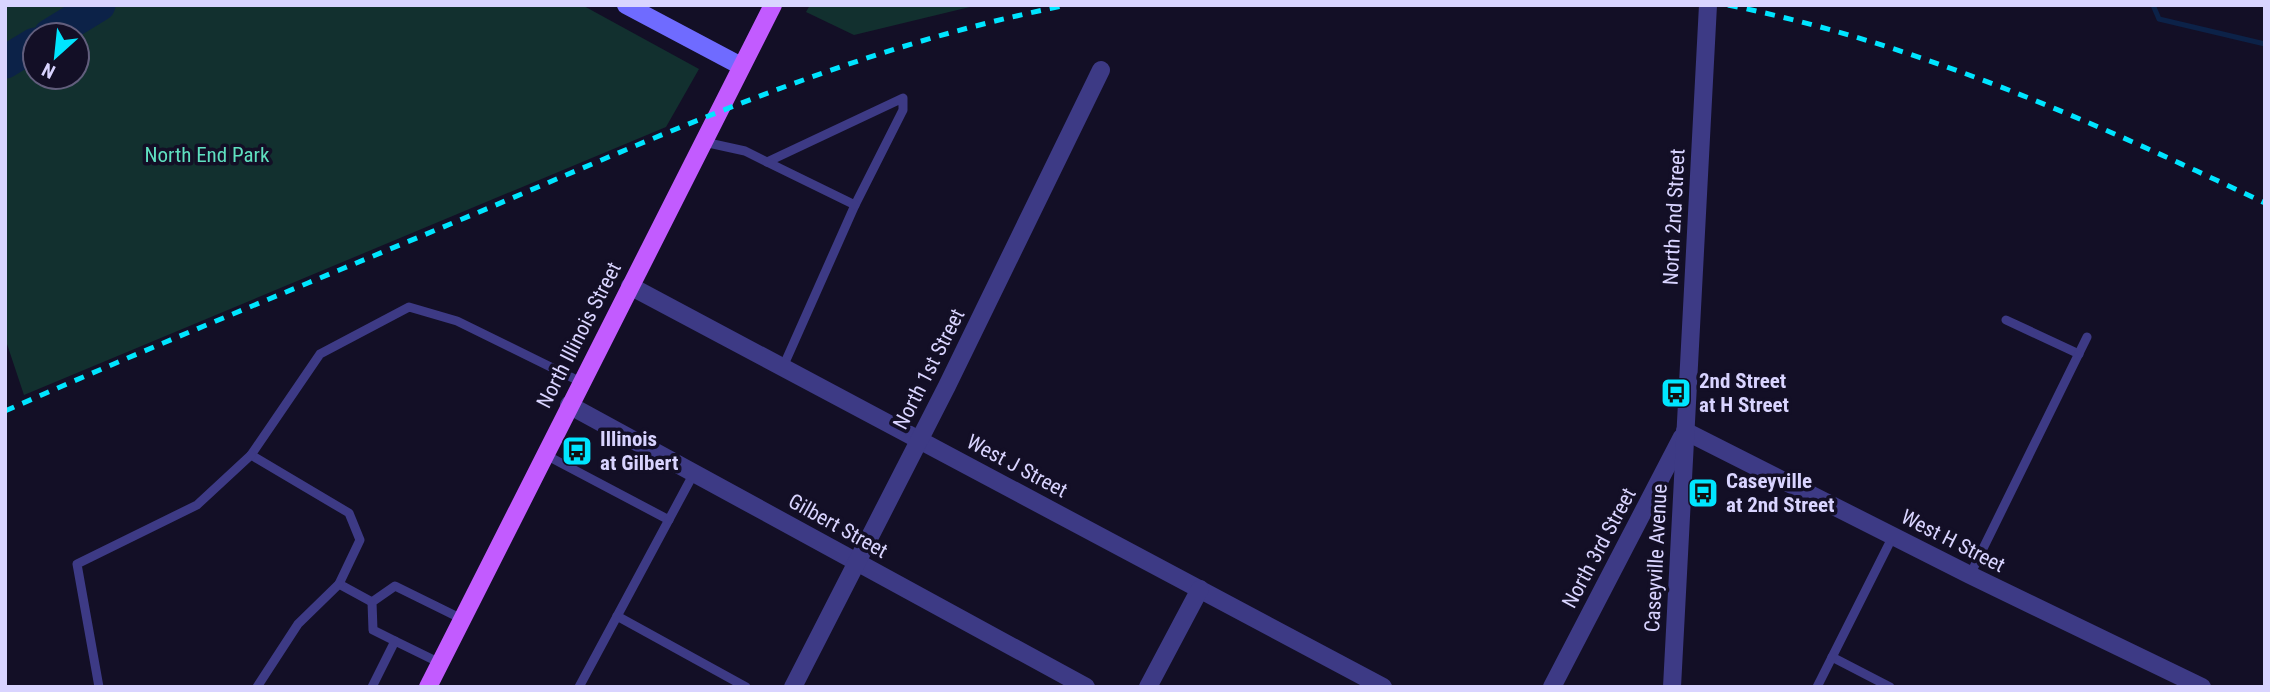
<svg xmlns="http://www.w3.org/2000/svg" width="2270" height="692" viewBox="0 0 2270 692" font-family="'Roboto Condensed',sans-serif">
<rect width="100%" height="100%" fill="#130f26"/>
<!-- green -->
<g fill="#12302f" fill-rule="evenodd">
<path d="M5,5H582L699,69L666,127L24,395L5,338ZM35,35H77V77H35Z"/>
<polygon points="810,5 978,5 854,35 806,12"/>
</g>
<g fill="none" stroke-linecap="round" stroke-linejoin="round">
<!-- stream -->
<polyline stroke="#0c2248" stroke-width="5" points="2153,5 2159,19 2265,44"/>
<!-- river -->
<g stroke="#0c2248" stroke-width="33">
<polyline points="50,35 99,5"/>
<polyline points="5,62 35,44"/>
</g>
<!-- lane -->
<g stroke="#3d3a85" stroke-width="9">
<polyline points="704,142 745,151 767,162 903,98 903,110 855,205 783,367"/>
<polyline points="767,162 855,205"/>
<polyline points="2006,320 2079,354"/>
<polyline points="544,454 669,520"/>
<polyline points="1970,575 2087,337"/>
<polyline points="372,602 339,584 360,540 349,513 251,455 320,354 409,307 457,321 581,382"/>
<polyline points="617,616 746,687"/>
<polyline points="395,641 373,630 372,602 395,586 462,619"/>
<polyline points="1832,657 1890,687"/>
<polyline points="99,687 77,564 197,505 251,455"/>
<polyline points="257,687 298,624 339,584"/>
<polyline points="372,687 395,641 440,663"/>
<polyline points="579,687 694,473"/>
<polyline points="1817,687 1893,536"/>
</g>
<!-- street -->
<g stroke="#3d3a85" stroke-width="18">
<polyline points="630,286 1383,687"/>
<polyline points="569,405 1086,687"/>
<polyline points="1685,431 1970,575 2202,687"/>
<polyline points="793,687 947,386 1101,70"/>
<polyline points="1148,687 1200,589"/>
<polyline points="1552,687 1682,437"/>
<polyline points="1672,687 1708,5"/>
</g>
<!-- secondary -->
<polyline stroke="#6f6bff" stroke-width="18" points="626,5 741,66"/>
<!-- primary -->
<polyline stroke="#c25bff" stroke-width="18" points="428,687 773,5"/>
<!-- rail -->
<g stroke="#00e5ff" stroke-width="5" stroke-dasharray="10 9" stroke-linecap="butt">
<path d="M1728,5C1916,43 2092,121 2265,203"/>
<path d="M5,411C166,340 329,275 491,207C679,127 866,44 1068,5"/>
</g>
</g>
<!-- icons -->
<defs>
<g id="bus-square" transform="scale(1.575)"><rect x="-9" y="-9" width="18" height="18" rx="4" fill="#00e5ff" stroke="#130f26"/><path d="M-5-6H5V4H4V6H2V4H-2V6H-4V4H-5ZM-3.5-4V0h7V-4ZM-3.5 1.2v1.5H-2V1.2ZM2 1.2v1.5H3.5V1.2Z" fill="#111"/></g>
</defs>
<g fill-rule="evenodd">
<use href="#bus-square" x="1676" y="393"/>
<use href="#bus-square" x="577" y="451"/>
<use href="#bus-square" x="1703" y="493"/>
</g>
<g text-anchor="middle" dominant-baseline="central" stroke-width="7" stroke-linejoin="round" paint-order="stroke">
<!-- park labels -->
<g font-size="21" fill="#5fe0c0" stroke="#130f26">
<text x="207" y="155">North End Park</text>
</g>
<!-- street labels -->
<g font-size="21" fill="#d9d4ff" stroke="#130f26">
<text transform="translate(1674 217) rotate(-87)">North 2nd Street</text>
<text transform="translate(579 335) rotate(-63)">North Illinois Street</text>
<text transform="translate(929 369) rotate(-63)">North 1st Street</text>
<text transform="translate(1017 466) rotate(28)">West J Street</text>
<text transform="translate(838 526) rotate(29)">Gilbert Street</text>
<text transform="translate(1953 541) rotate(27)">West H Street</text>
<text transform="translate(1599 548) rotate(-62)">North 3rd Street</text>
<text transform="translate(1656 558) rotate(-87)">Caseyville Avenue</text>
</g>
<!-- poi labels -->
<g font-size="21" font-weight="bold" fill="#d9d4ff" stroke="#130f26" text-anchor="start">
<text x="1699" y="381">2nd Street<tspan x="1699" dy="24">at H Street</tspan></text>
<text x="600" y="439">Illinois<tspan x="600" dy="24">at Gilbert</tspan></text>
<text x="1726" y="481">Caseyville<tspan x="1726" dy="24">at 2nd Street</tspan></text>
</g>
</g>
<!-- border -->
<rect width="2270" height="692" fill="none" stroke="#d9d4ff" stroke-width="14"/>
<!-- north arrow -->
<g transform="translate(56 56) rotate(207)"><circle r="33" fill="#130f26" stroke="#625e7d" stroke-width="2"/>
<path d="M0-5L12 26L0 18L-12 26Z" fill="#00e5ff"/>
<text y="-10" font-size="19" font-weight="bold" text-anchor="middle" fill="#d9d4ff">N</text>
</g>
</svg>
